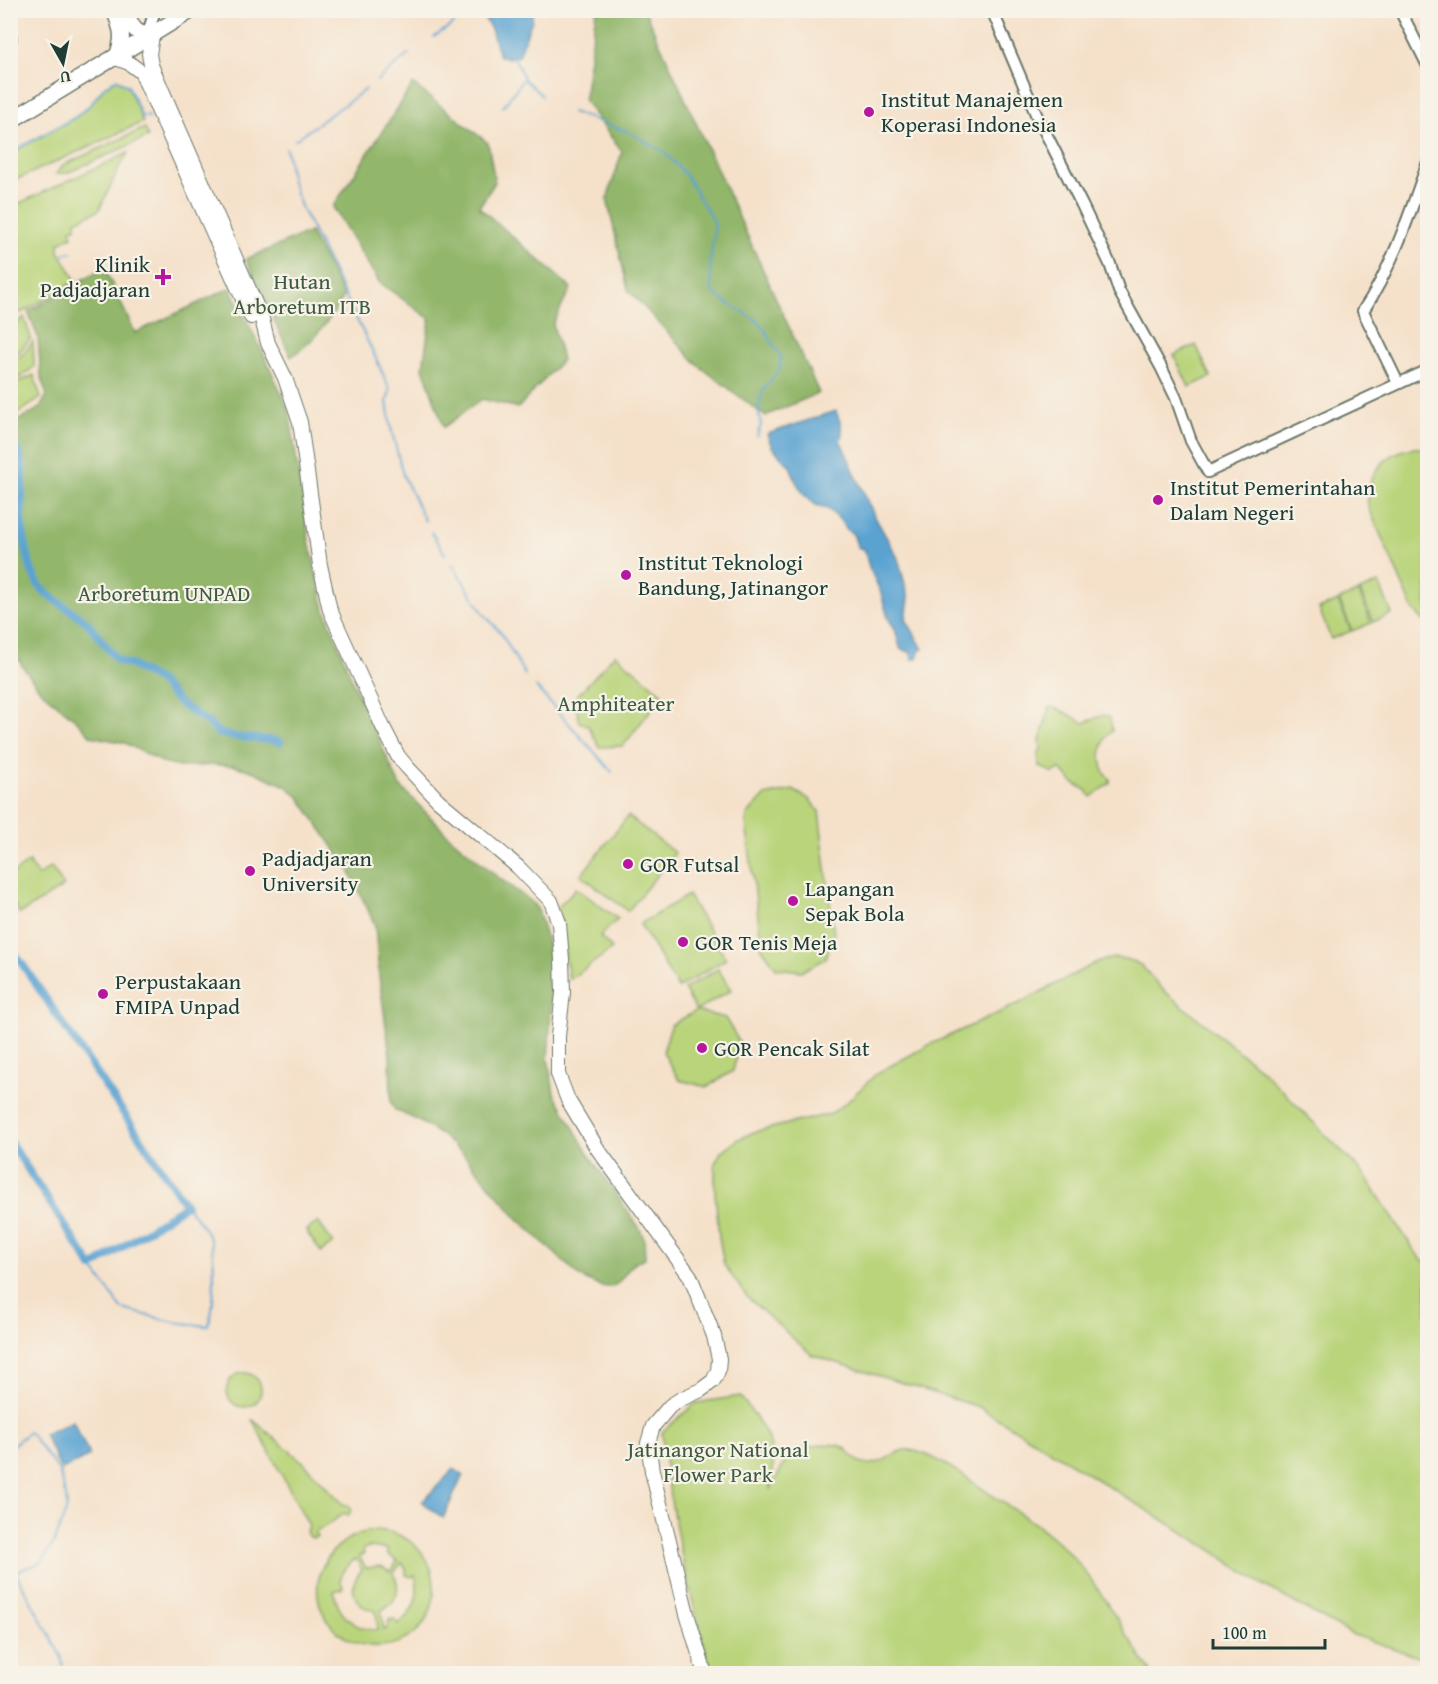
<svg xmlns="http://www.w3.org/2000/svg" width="1438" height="1684" viewBox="0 0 1438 1684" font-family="'Gentium Book Plus',serif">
<rect width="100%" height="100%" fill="#f7f3e8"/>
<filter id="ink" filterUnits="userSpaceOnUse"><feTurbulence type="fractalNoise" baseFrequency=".0167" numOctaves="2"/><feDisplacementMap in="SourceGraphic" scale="12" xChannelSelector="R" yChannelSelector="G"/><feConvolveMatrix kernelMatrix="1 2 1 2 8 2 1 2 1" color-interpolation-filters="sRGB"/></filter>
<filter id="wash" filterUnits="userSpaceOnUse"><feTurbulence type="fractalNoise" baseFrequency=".008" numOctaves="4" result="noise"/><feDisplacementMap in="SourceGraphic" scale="24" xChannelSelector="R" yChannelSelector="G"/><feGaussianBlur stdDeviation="1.35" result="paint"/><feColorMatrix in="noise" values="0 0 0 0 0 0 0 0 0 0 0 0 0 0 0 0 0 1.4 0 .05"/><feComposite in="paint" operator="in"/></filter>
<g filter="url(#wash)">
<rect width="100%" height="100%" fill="#f5e1ca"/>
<!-- green -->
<g fill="#b9d47a" stroke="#6c8857" stroke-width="1.5" fill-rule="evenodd">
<polygon points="117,79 128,86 143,122 11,182 11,153 76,117 90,105 104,87"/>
<polygon points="145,128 148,137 67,173 56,174 63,165"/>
<polygon points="128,153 121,164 99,210 76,221 76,228 71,229 72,236 59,243 59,251 76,281 21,313 11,305 11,207"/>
<polygon points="24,317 31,338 11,361 11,329"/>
<polygon points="33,342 34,367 21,377 11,381 11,367"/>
<polygon points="1196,345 1211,377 1189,387 1174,355"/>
<polygon points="34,375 41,398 11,418 11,385"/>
<path d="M1427,448H1428L1427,624L1414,611L1368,506C1365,470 1392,445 1427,448Z"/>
<polygon points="1379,583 1392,614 1373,622 1360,591"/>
<polygon points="1359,592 1371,623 1352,631 1339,600"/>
<polygon points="1338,601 1351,631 1331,639 1319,609"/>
<polygon points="615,654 663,694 623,746 599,747 588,725 579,722 575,698"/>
<path d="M1050,707C1064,709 1072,717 1084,723L1103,715L1110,718L1112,731C1099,739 1097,770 1110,779V783L1091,797C1086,788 1082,788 1075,784C1069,780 1066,773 1059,769L1053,773L1039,766L1038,753L1041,749L1040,740Z"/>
<polygon points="793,790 809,799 819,811 834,935 825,959 802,971 776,968 762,948 746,823 747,815 765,796"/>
<polygon points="628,816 675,853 628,911 581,875"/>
<polygon points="29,862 38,876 51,867 64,886 20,914 11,900 11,875"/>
<polygon points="576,888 618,919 600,936 612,949 569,980 558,907"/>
<polygon points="688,895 726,959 678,988 640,924"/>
<polygon points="1114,958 1127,959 1141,965 1164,991 1264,1072 1364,1174 1402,1232 1419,1257 1427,1263 1427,1660 1351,1634 1263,1585 1207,1547 979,1407 812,1355 747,1297 724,1265 719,1237 715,1192 715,1163 721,1152 739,1139 754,1132 830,1114 847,1102 877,1073 927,1046 1018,1004 1097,962"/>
<polygon points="718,969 731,990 696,1011 725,1018 740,1043 733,1071 707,1087 679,1080 663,1052 671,1025 696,1011 684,989"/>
<polygon points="318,1222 333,1243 321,1252 306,1231"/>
<circle cx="244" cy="1390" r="17"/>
<path d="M740,1396C754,1415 772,1435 773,1460C774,1470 769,1479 770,1489C786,1463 784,1449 821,1445C828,1444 837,1444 843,1447C851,1452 855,1462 864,1464C884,1467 897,1447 910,1450C935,1454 965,1477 986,1491C1005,1505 1028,1517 1046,1532C1094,1569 1118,1626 1152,1673H712C690,1595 669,1514 662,1432L696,1403Z"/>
<polygon points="252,1419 303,1462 343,1504 349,1506 351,1510 348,1516 345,1513 315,1533 317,1537 312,1538 308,1536 306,1531 309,1526"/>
<path d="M376,1530C458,1536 450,1651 372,1646C357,1645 342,1638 332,1626C298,1587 328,1535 376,1530ZM369,1547L388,1549L387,1554L398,1561L390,1571L381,1566L366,1568L359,1556L364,1554L363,1549ZM356,1559L362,1570C346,1586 354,1608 376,1611L378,1630C354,1630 337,1615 334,1591L342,1589L343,1586L340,1580C343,1571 349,1563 356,1559ZM402,1563L406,1569V1575L411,1577L415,1575C421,1595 414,1613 398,1624L394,1619L389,1620L388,1628L384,1630L381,1610C397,1603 402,1588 393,1573Z"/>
</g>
<!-- forest -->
<g fill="#92b66a" stroke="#587a4f" stroke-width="1.5">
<polygon points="596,11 645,11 819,393 765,416 698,365 628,290 607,199 622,152 584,100"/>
<polygon points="413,84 488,143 495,182 479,207 571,288 553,324 562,360 518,408 482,399 444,427 423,368 430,319 379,282 333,207"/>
<path d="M310,232L344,296C330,319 315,341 291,357L246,259Z"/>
<path d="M104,267L135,333L230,288L265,357L289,411L309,541L325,610L356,690L400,786L447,834L498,877L532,902L538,910L546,938L552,972V996L548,1059L554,1093L589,1155L639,1227L644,1238L645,1258C613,1269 629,1305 579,1276L518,1219L463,1154L441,1135L419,1121L395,1110L391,1102L390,1055L379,976L375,925L349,870L299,797L286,786L252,771L234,766L216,765L179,767L164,763L125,743L91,736L77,721L40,690L23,667L11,646V423H14L40,408L47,395L41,377L38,337L28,312Z"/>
</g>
<!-- water -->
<g fill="#5aa3d1" stroke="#3c7082" stroke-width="1.5">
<polygon points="480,11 533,11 532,20 519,56 508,58 499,56 491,29"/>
<path d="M836,411C839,420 845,431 840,440L874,515L898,558L909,599L906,619L923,649L920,650L917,659H912L911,653L900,648L895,629L888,618L881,593L869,567L864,549L858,548L853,534L847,530L839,519L828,509L816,505L805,496L796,482L790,466L772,447L767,434Z"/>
<polygon points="73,1421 90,1456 61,1470 44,1434"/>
<polygon points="454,1469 463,1475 443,1518 422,1502"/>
</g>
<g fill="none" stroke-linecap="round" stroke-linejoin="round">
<!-- stream -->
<g stroke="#5aa3d1" stroke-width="2">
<polyline points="434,37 453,24 468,10"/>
<polyline points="513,55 525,80 542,96"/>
<polyline points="377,81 409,54"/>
<polyline points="503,107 524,78"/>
<polyline points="572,112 629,132 664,152 685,174 715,224 710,264 712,292 727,303 753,318 763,327 781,357 779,370 762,392 758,408 761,425 757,436"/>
<polyline points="295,140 366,89"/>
<polyline points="286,148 292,182 302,209 373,352 390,390 387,402 391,428 403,475 425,521"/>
<polyline points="10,153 76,117 90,105 104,87 117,79 128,86 142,117 147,116 150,118"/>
<polyline points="64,255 69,252 72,253"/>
<polyline points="431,532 445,554"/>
<polyline points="452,564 484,614 501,633 525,675"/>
<polyline points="536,687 612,772"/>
<path d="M92,1267L122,1309L174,1322L207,1326C216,1312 216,1250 208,1235C203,1224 193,1215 186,1205"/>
<polyline points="10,1447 29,1432 59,1471 66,1497 67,1508 55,1541 42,1562 15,1572 61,1656 63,1665"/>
</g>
<!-- canal -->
<g stroke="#5aa3d1" stroke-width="8">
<polyline points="10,437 20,456 23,476 21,521 26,548 31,569 38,584 47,594 87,622 117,660 131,665 159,681 179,703 210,724 218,733 235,737 273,740 280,742"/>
<polyline points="10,946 186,1205 92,1267 10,1142"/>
</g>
</g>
</g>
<g filter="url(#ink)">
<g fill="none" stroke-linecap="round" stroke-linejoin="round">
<!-- minor casing -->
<g stroke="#6a7668" stroke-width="14">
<g id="minor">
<polyline points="992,10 1036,114 1082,205 1110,264 1119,291 1161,367 1176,398 1191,441 1208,472 1428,370"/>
<polyline points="1400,10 1428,66"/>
<polyline points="10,38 11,38"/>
<polyline points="146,40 155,10"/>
<path d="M1398,383L1363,311C1393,266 1410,213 1428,162"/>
</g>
</g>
<!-- major casing -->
<g stroke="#6a7668" stroke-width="16">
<g id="major">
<polyline points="152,36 149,54 151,65 262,319 268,343 285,378 300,422 320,565 330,610 383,727 398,756 407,767 438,800 518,867 551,901 559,923 562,959 563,993 558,1036 558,1074 568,1100 597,1148 690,1276 714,1336 719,1359 718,1371 713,1381 701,1390 681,1399 670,1406 653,1426 648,1443 652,1471 687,1614 705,1674"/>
<polyline points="116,58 129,63 141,72 251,317"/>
</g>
</g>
<!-- highway casing -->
<g stroke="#6a7668" stroke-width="18">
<g id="highway">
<path d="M114,10C122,29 125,39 116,58"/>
<path d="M125,10C133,27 132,33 152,36"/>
<polyline points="10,121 192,10"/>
</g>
</g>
<!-- minor -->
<use href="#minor" stroke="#fff" stroke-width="10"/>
<!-- major -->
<use href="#major" stroke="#fff" stroke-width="14"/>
<!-- highway -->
<use href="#highway" stroke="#fff" stroke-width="15"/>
</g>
</g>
<!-- markers -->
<g fill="#b5179e" stroke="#f7f3e8" stroke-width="2">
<circle cx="869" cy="112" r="6"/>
<path d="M160 268h6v6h6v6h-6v6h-6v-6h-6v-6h6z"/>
<circle cx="1158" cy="500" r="6"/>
<circle cx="626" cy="575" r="6"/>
<circle cx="628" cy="864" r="6"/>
<circle cx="250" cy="871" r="6"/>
<circle cx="793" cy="901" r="6"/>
<circle cx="683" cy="942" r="6"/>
<circle cx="103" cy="994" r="6"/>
<circle cx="702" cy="1048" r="6"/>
</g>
<g text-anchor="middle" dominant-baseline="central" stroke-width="4.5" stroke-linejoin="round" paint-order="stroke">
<!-- poi labels -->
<g font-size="22" fill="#1f3d34" stroke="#f7f3e8" text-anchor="start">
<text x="881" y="99">Institut Manajemen<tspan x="881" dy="25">Koperasi Indonesia</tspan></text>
<text x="150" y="264" text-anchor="end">Klinik<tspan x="150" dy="25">Padjadjaran</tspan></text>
<text x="1170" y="487">Institut Pemerintahan<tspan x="1170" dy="25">Dalam Negeri</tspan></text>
<text x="638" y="562">Institut Teknologi<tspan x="638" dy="25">Bandung, Jatinangor</tspan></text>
<text x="262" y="858">Padjadjaran<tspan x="262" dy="25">University</tspan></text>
<text x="640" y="864">GOR Futsal</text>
<text x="805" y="888">Lapangan<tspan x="805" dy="25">Sepak Bola</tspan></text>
<text x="695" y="942">GOR Tenis Meja</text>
<text x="115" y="981">Perpustakaan<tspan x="115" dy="25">FMIPA Unpad</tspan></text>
<text x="714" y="1048">GOR Pencak Silat</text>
</g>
<!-- park labels -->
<g font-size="22" fill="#3e5b42" stroke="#f7f3e8">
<text x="302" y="281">Hutan<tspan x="302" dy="25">Arboretum ITB</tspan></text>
<text x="164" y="593">Arboretum UNPAD</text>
<text x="616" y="703">Amphiteater</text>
<text x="718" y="1449">Jatinangor National<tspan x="718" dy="25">Flower Park</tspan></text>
</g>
</g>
<!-- margin -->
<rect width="1438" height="1684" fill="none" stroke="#f7f3e8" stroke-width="36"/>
<!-- north arrow -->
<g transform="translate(63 63) rotate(171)" stroke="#f7f3e8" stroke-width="4.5" paint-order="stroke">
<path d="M0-4.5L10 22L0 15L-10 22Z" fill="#1f3d34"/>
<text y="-9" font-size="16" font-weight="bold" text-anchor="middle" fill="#1f3d34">U</text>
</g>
<!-- scale -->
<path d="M1213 1639v9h112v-9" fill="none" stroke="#1f3d34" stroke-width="3"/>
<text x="1222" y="1639" font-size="18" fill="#1f3d34" stroke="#f7f3e8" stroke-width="4.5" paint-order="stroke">100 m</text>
</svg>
